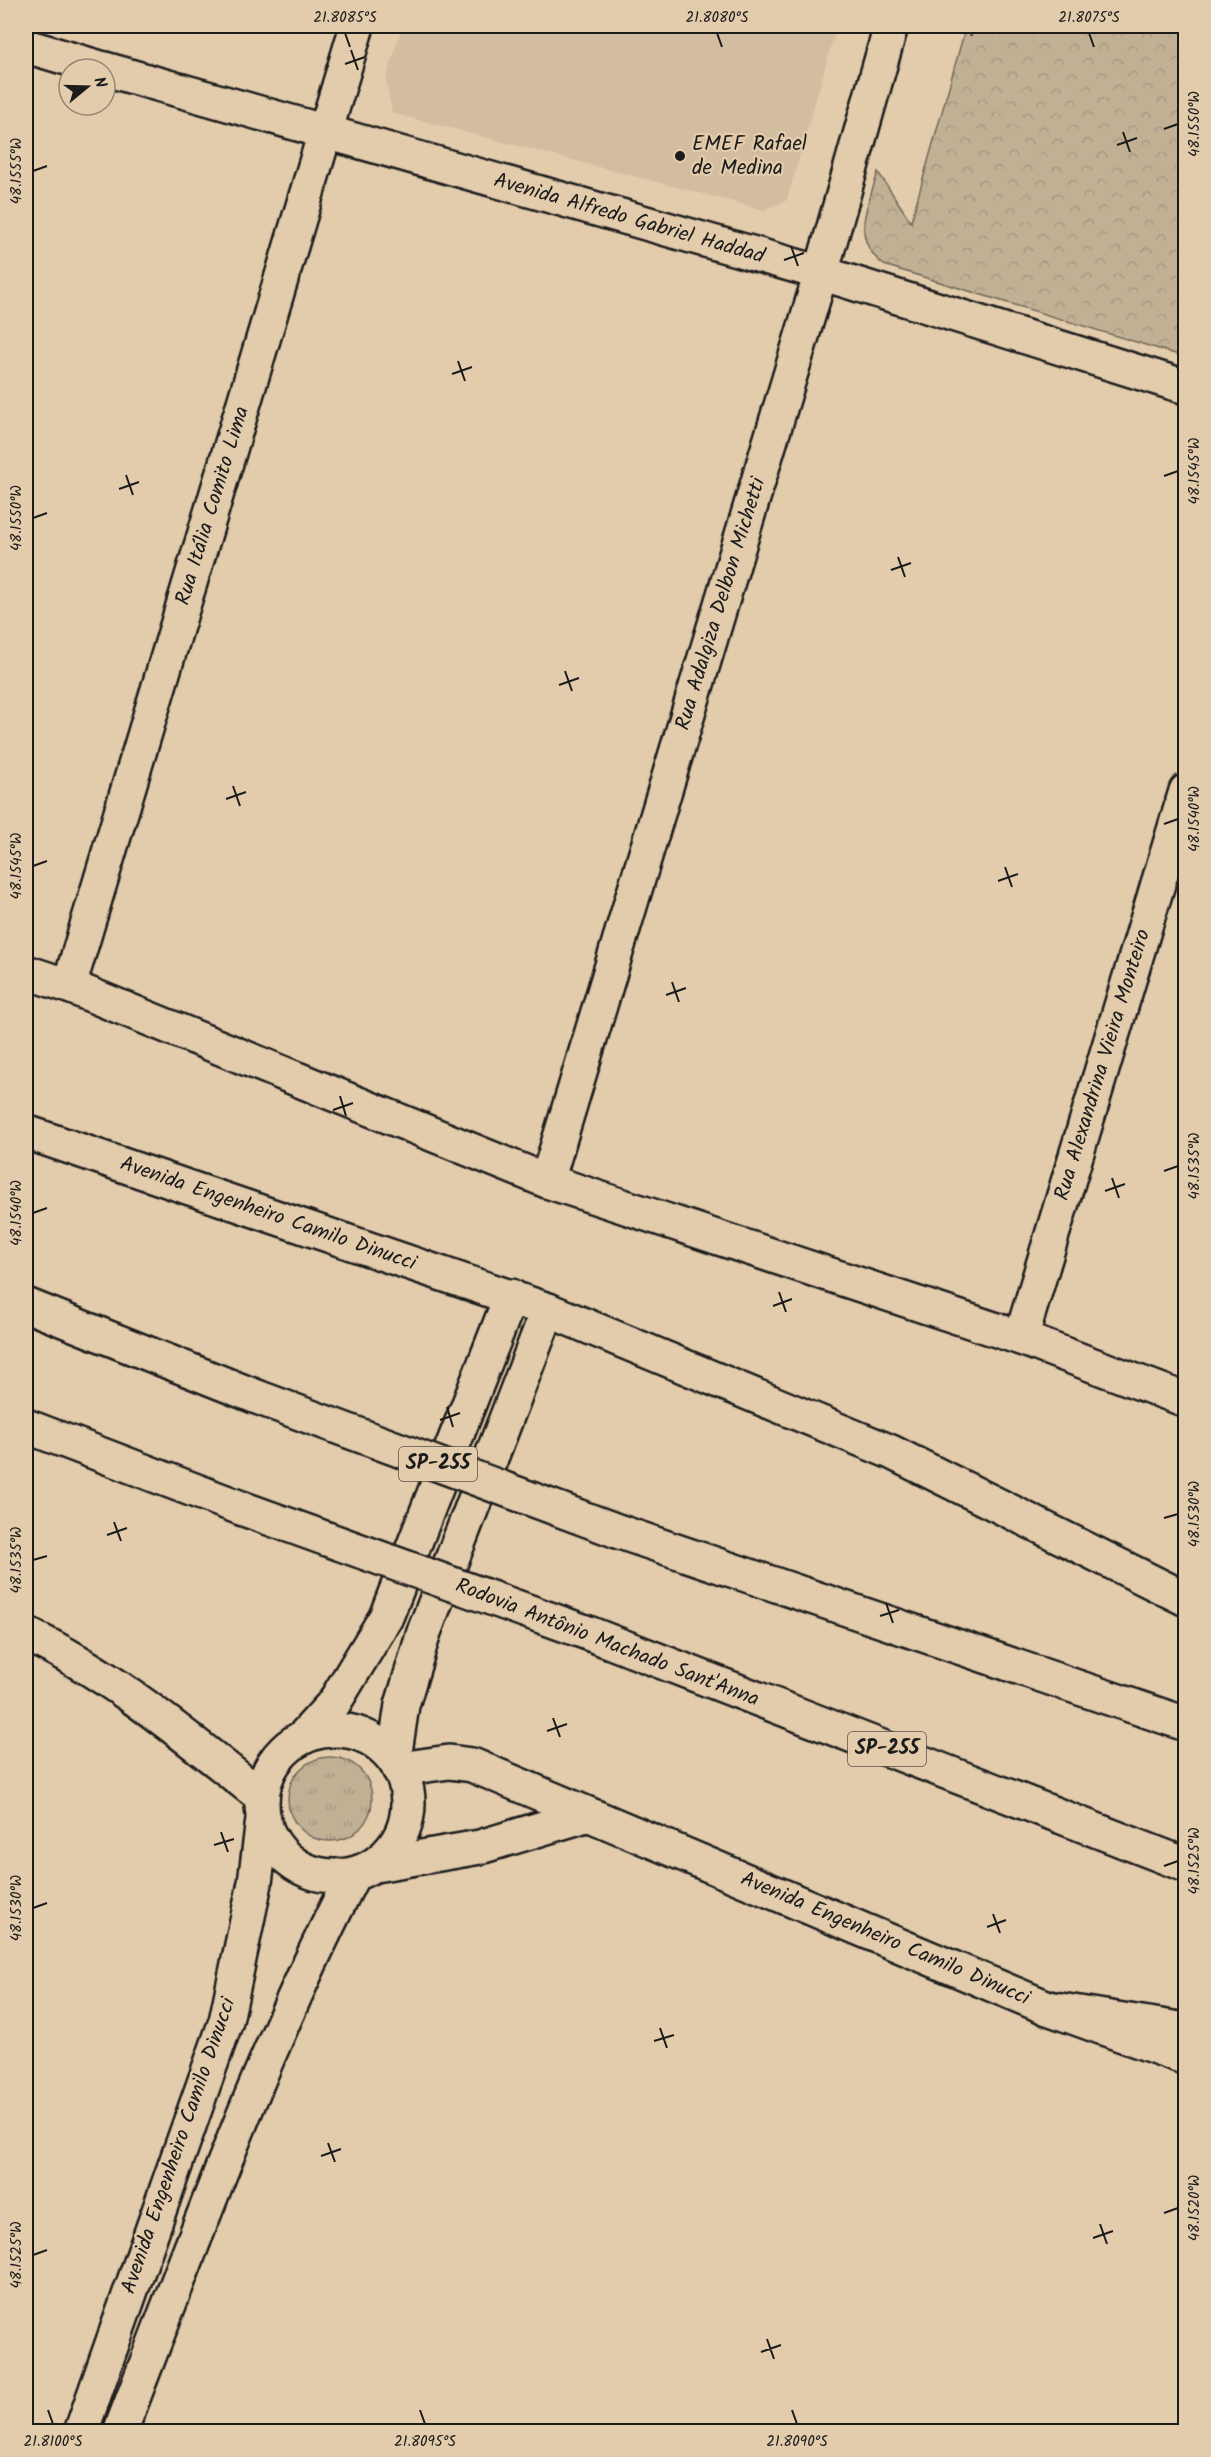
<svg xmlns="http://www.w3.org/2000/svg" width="1211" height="2457" viewBox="0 0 1211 2457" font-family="Kalam,sans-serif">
<defs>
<pattern id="grass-tufts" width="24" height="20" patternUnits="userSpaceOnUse" patternTransform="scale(1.5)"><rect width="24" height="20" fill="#c2b094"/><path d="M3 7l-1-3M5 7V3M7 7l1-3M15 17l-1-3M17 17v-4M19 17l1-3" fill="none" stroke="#a6977f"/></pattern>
<pattern id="forest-crowns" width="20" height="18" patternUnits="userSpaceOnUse" patternTransform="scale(1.5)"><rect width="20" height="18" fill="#c2b094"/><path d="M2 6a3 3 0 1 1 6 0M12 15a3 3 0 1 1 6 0" fill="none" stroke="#a6977f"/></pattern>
</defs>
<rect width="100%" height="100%" fill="#e3ccac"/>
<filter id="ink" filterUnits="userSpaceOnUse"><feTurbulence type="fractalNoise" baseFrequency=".0167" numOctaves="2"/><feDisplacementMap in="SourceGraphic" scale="12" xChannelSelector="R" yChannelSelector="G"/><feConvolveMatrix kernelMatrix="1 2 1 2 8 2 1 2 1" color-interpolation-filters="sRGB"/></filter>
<g filter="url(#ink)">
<!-- built -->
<polygon fill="#d2bda0" points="402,26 837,26 787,200 764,210 392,113 386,80"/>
<!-- grass -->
<circle fill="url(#grass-tufts)" stroke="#6f6658" stroke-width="1.5" cx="330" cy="1799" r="42"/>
<!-- forest -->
<path fill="url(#forest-crowns)" stroke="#6f6658" stroke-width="1.5" d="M966,26H1185V357L884,265C849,238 868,207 878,172L911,222Z"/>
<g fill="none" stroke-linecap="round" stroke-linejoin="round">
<!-- minor casing -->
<g stroke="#1c1c1c" stroke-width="38">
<g id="minor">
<polyline points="26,46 104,69"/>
<polyline points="105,69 821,273 1186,387"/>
<polyline points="26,972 69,986 547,1181 1021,1338 1186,1400"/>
<polyline points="69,986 357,26"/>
<polyline points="547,1181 821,273 891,26"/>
<polyline points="1021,1338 1186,791"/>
</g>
</g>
<!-- tertiary casing -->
<g stroke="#1c1c1c" stroke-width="38">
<g id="tertiary">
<polyline points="26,1132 548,1310 424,1632 402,1705 394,1759"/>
<path d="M26,1634C113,1675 186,1737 261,1796"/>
<circle cx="335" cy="1803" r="73"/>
<polyline points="303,1737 334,1703 386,1617 511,1296"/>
<polyline points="399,1769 449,1762 472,1765 1048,2008 1186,2058"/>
<polyline points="375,1865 480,1847 586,1815"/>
<polyline points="81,2432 226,2021 255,1883 263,1819"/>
<path d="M120,2432C193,2244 261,2054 353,1875"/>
</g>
</g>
<!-- motorway casing -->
<g stroke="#1c1c1c" stroke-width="38">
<g id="motorway">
<polyline points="26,1305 257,1397"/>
<polyline points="548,1310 891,1452 1186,1599"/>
<polyline points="26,1426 241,1508"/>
<polyline points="620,1532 1186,1724"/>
<polyline points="588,1633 1186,1865"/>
<polyline points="1048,2008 1186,2030"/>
</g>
</g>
<!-- path -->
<polyline stroke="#1c1c1c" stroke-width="4" stroke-dasharray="1.5 4.5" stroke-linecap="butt" points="941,26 970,34 973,26"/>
<!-- minor -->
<use href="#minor" stroke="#e3ccac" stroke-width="33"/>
<!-- tertiary -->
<use href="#tertiary" stroke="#e3ccac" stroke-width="33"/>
<!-- motorway -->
<use href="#motorway" stroke="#e3ccac" stroke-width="33"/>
<!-- motorway-bridge casing -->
<g stroke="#1c1c1c" stroke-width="38" stroke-linecap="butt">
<g id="motorway-bridge">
<polyline points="257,1397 620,1532"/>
<polyline points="241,1508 588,1633"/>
</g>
</g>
<!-- motorway-bridge -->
<use href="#motorway-bridge" stroke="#e3ccac" stroke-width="33"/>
</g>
</g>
<!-- ticks -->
<path fill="none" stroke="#1c1c1c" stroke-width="2" d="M345,33L350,47M717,33L722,47M1089,33L1094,47M351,50L358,70M345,64L365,57M1164,129L1178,124M1123,132L1130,152M1117,145L1137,138M33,171L47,166M791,246L798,266M784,260L804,253M458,361L465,381M452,374L472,367M126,475L133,495M1164,476L1178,471M119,489L139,482M33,518L47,513M898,557L905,577M891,570L911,563M565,671L572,691M559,685L579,678M233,786L240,806M226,799L246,792M1164,824L1178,819M33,866L47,861M1005,867L1012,887M998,881L1018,874M672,982L679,1002M666,995L686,988M340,1096L346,1116M333,1110L353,1103M1164,1171L1178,1166M1112,1178L1119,1198M1105,1191L1125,1184M33,1213L47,1208M779,1292L786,1312M773,1306L792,1299M447,1407L453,1427M440,1420L460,1413M1164,1518L1178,1514M114,1522L121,1541M107,1535L127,1528M33,1560L47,1556M886,1603L893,1623M880,1616L899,1610M553,1718L560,1737M547,1731L567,1724M221,1832L228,1852M214,1845L234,1839M1164,1866L1178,1861M33,1908L47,1903M993,1914L1000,1933M987,1927L1006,1920M660,2028L667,2048M654,2041L674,2035M328,2143L335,2162M321,2156L341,2149M1164,2213L1178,2208M1100,2224L1107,2244M1093,2238L1113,2231M33,2255L47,2250M767,2339L774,2359M761,2352L781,2345M48,2410L53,2424M420,2410L425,2424M792,2410L797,2424"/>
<!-- markers -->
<circle fill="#1c1c1c" stroke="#e3ccac" stroke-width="2" cx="680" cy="156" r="6"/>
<g text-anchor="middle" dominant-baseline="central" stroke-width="4.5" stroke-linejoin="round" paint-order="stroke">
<!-- shield labels -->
<g fill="#e3ccac" stroke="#585147" stroke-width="1.5">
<rect x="399" y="1447" width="78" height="34" rx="4.5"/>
<rect x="848" y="1732" width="78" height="34" rx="4.5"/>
</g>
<g font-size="20" font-weight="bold" fill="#1c1c1c">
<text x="438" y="1464">SP-255</text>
<text x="887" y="1749">SP-255</text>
</g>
<!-- poi labels -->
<g font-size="21" fill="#1c1c1c" stroke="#e3ccac" text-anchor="start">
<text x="692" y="144">EMEF Rafael<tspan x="692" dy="24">de Medina</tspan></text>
</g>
<!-- street labels -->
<g font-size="21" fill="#1c1c1c" stroke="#e3ccac">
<text transform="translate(629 219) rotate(16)">Avenida Alfredo Gabriel Haddad</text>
<text transform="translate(213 506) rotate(-73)">Rua Itália Comito Lima</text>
<text transform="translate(721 604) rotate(-73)">Rua Adalgiza Delbon Michetti</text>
<text transform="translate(1103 1065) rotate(-73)">Rua Alexandrina Vieira Monteiro</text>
<text transform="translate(268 1214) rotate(19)">Avenida Engenheiro Camilo Dinucci</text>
<text transform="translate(607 1643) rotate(21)">Rodovia Antônio Machado Sant'Anna</text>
<text transform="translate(885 1939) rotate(23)">Avenida Engenheiro Camilo Dinucci</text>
<text transform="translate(179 2146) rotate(-71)">Avenida Engenheiro Camilo Dinucci</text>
</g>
</g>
<!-- margin -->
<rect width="1211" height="2457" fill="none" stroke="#e3ccac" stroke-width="66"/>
<!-- north arrow -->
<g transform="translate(87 87) rotate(71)"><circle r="28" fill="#e3ccac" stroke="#938672" stroke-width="1.5"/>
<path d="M0-4.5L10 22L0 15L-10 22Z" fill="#1c1c1c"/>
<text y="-9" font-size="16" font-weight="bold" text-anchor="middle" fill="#1c1c1c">N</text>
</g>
<rect x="33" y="33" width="1145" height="2391" fill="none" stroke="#1c1c1c" stroke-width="2"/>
<g font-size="15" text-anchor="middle" fill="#1c1c1c">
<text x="345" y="22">21.8085°S</text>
<text x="717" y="22">21.8080°S</text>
<text x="1089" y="22">21.8075°S</text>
<text transform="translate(1194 124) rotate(-90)" y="5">48.1550°W</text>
<text transform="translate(16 171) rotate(-90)" y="5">48.1555°W</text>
<text transform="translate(1194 471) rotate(-90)" y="5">48.1545°W</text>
<text transform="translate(16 518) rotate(-90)" y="5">48.1550°W</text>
<text transform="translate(1194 819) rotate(-90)" y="5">48.1540°W</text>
<text transform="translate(16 866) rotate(-90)" y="5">48.1545°W</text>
<text transform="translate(1194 1166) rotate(-90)" y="5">48.1535°W</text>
<text transform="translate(16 1213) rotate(-90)" y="5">48.1540°W</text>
<text transform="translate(1194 1514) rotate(-90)" y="5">48.1530°W</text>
<text transform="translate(16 1560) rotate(-90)" y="5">48.1535°W</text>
<text transform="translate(1194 1861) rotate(-90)" y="5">48.1525°W</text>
<text transform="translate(16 1908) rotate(-90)" y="5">48.1530°W</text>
<text transform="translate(1194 2208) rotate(-90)" y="5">48.1520°W</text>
<text transform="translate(16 2255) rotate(-90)" y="5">48.1525°W</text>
<text x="53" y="2446">21.8100°S</text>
<text x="425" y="2446">21.8095°S</text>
<text x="797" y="2446">21.8090°S</text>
</g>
</svg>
